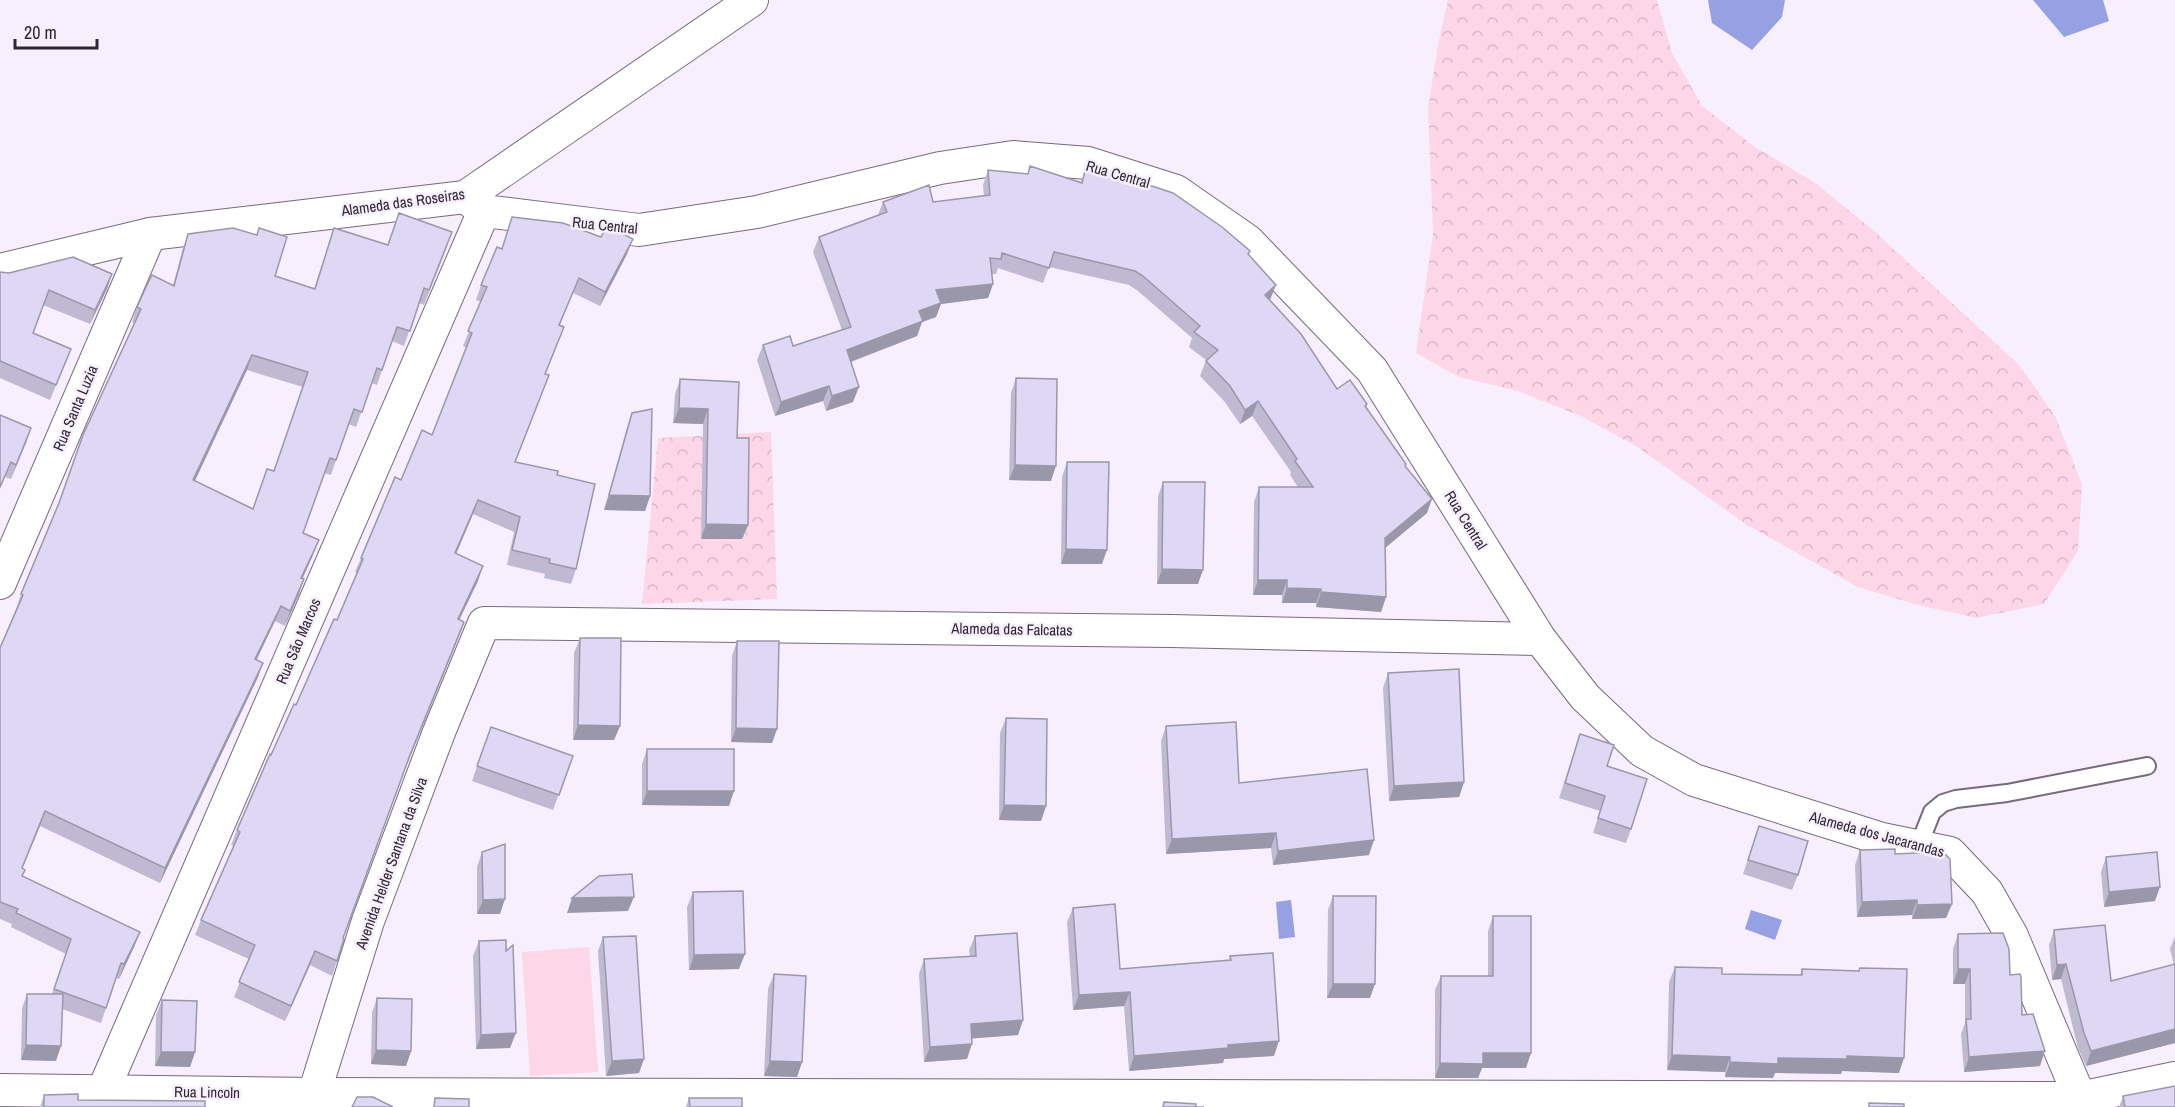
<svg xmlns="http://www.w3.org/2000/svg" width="2175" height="1107" viewBox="0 0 2175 1107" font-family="'Archivo Narrow',sans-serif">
<defs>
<pattern id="forest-crowns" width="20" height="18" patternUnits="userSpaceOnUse" patternTransform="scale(1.5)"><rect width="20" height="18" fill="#fdd6e7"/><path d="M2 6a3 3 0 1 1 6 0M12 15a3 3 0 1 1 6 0" fill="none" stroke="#d9b8c6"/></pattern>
</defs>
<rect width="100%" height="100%" fill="#f8effe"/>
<!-- green -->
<polygon fill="#fdd6e7" points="589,947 598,1072 530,1076 522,952"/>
<!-- forest -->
<g fill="url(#forest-crowns)">
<polygon points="1448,0 1657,0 1672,53 1702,106 1755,147 1814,182 1873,230 2020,366 2055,416 2082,484 2078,551 2044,604 1977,618 1918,605 1858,587 1747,525 1639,448 1583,417 1518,391 1459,377 1416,353 1433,234 1428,109 1438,45"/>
<polygon points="771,432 777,599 642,604 658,438"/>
</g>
<!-- water -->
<g fill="#95a1e2">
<polygon points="1708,0 1785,0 1782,17 1752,50 1712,23"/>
<polygon points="2033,0 2103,0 2109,21 2064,37"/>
<polygon points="1291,900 1295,937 1279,939 1276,902"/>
<polygon points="1751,910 1782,920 1775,940 1745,929"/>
</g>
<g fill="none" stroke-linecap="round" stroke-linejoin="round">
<!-- service casing -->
<g stroke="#77697f" stroke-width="20">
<polyline id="service" points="1919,845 1932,812 1943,803 1956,799 2007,793 2147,766"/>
</g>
<!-- minor casing -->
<g stroke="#77697f" stroke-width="34">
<g id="minor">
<polyline points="484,211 639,230 757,212 940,168 1013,157 1088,163 1176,191 1248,241 1372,370 1540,639 1585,697 1642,751 1694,780 1882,839 1950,853 1987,892 2012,936 2080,1098 2076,1107"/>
<polyline points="0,270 150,234 465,197 752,0"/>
<polyline points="0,583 150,234"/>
<polyline points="0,1090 314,1094 2080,1098 2175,1078"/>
<polyline points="103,1091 484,211 465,197"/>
<polyline points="308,1107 314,1094 368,921 439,732 484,623 1171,631 1540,639"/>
</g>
</g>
<!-- service -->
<use href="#service" stroke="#fff" stroke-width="16"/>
<!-- minor -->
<use href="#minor" stroke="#fff" stroke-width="32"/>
</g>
<!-- wall -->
<g fill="#bfbad2" fill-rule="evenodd">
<polygon points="988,170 1081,182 1085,171 1249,255 1270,300 1337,389 1367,404 1366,408 1406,467 1427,513 1385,548 1386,597 1381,612 1316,607 1316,603 1282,603 1282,595 1253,595 1254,502 1259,487 1298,487 1290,475 1291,472 1252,416 1240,424 1224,401 1200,376 1206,360 1189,347 1192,338 1138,291 1129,285 1049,267 1043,283 998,268 996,274 992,274 993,284 988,298 941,304 936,317 922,322 917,336 851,362 853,402 826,411 823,401 775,416 757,360 763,345 793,346 842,330 813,252 819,237 878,215 883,202 933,202 984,196 983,185"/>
<path d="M334,228L388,245L447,247L424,305L419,303L404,346L392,341L377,385L372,383L356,427L348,424L331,475L324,473L303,533L313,555L303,578L299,594L285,626L275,621L257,659L258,677L160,883L40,826L22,869V876L140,932L134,947L119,979L116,978L101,1023L62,1009L56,1061L21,1060L22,1008L27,994H52L66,954L11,927L12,924L0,919V648L16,609L21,594L134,323L132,322L137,307L173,285L183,248L188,234L275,276L314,289ZM247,370L303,387L274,471L253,509L195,481Z"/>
<polygon points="501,248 627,254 600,306 573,293 560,325 564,327 545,374 515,462 557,475 576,569 571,584 544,578 545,574 507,565 514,532 473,514 456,554 478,581 459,619 464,622 459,636 405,769 343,938 337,961 332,976 310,965 285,1021 234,997 249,959 195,935 201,920 234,846 231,845 237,830 271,755 337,620 357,573 355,572 361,558 401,480 432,435 467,348 463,346 481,302 476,300 481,285"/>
<polygon points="0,272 112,274 107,289 90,324 43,305 33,333 71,349 50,400 0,378"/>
<polygon points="1016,378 1051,481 1009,480 1011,393"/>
<polygon points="680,379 737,438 748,525 742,539 701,539 703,424 673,423 675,394"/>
<polygon points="632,413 650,496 645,511 604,510 627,428"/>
<polygon points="0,415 31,428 11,479 5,477 0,489"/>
<polygon points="1067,462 1102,564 1061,564 1062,477"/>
<polygon points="1163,482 1198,584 1157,584 1158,496"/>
<polygon points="580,638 620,726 614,740 573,740 574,653"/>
<polygon points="737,641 777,729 772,743 731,742 732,656"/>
<polygon points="1388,673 1464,782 1459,797 1389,801 1383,688"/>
<polygon points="1006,718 1046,806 1041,821 999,820 1000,733"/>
<polygon points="1166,726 1239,783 1369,855 1273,865 1271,848 1166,854 1161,741"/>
<polygon points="491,727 573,756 553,810 472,781"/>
<polygon points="1580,734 1631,829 1626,843 1593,833 1600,811 1559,798"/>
<polygon points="647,749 729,806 642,805 642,764"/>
<polygon points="1759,826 1798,875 1792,890 1743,874"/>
<polygon points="1860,850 1895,854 1952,904 1946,918 1912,919 1912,915 1857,917 1855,865"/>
<polygon points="482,852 500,914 477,914 477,867"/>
<polygon points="2106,857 2155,901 2104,907 2101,872"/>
<polygon points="693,892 739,969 689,970 687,907"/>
<polygon points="1333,896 1370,998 1327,998 1328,910"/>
<polygon points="1073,908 1120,969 1229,960 1230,956 1274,1056 1224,1059 1223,1063 1129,1071 1124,1006 1073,1010 1067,922"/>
<polygon points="1493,916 1526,1068 1482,1068 1478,1078 1435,1078 1435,990 1441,976 1488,976 1488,931"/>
<polygon points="2054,930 2111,981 2174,965 2170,949 2175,936 2175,1043 2086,1066 2078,1048 2061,979 2052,980 2049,945"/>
<polygon points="1958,934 2010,975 2022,1015 2040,1066 1964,1072 1961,1034 1965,1023 1965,984 1953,984 1953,949"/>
<polygon points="975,936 1023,1020 1018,1035 972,1038 967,1059 924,1062 919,974 924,959 970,956 969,950"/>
<polygon points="603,937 639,1073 606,1076 598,951"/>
<polygon points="479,941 510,1048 476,1049 473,956"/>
<polygon points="1675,967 1722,974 1800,975 1802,969 1858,971 1860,968 1899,1073 1842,1071 1841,1074 1775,1073 1773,1078 1725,1077 1725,1072 1667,1070 1669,982"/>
<polygon points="774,974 802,1062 797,1077 764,1076 768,989"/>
<polygon points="377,998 411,1051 406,1066 371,1064 372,1013"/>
<polygon points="162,1000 195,1052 190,1067 155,1066 156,1015"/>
<polygon points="44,1095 78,1100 205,1107 40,1107"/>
<polygon points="2123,1096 2175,1107 2119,1107"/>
<polygon points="689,1098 742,1107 686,1107"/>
</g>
<!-- shaded-wall -->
<g fill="#9b97ab">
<polygon points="633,239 627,254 600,306 605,292"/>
<polygon points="112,274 107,289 90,324 95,310"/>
<polygon points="993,284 988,298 941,304 936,317 922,322 917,336 842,365 847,350 919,311 936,290"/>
<polygon points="1276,285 1270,300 1260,310 1265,295"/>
<polygon points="252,355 247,370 188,495 193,480"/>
<polygon points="829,386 823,401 775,416 781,402"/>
<polygon points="859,387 853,402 826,411 832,396"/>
<polygon points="1258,401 1252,416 1240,424 1245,410"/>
<polygon points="679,408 708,409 703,424 673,423"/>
<polygon points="31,428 26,443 11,479 16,465"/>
<polygon points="1015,465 1056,466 1051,481 1009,480"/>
<polygon points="609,495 650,496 645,511 604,510"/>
<polygon points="1432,499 1427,513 1379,553 1385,538"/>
<polygon points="478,500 473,514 450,568 455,553"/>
<polygon points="706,524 748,525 742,539 701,539"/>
<polygon points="319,540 313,555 296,592 301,578"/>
<polygon points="1066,549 1107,550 1102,564 1061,564"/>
<polygon points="483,566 478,581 453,633 458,619"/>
<polygon points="1162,569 1203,570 1198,584 1157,584"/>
<polygon points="304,579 299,594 285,626 290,611"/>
<polygon points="1258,580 1287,580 1282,595 1253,595"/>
<polygon points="1287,588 1321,589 1316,603 1282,603"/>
<polygon points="1321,592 1386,597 1381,612 1316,607"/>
<polygon points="281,606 275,621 250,673 255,659"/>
<polygon points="464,622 459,636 405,769 410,755"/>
<polygon points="263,663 258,677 160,883 165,868"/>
<polygon points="578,725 620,726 614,740 573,740"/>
<polygon points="736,728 777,729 772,743 731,742"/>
<polygon points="1464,782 1459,797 1389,801 1394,786"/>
<polygon points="647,791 734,791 729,806 642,805"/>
<polygon points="1004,805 1046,806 1041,821 999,820"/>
<polygon points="45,811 40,826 16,883 22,868"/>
<polygon points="1276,833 1271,848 1166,854 1172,839"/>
<polygon points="1374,840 1369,855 1273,865 1278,851"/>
<polygon points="2160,887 2155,901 2104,907 2109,892"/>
<polygon points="634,897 628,911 567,913 572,898"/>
<polygon points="505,899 500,914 477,914 483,900"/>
<polygon points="1917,900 1912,915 1857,917 1862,902"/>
<polygon points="1952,904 1946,918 1912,919 1917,905"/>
<polygon points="140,932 134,947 119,979 124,964"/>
<polygon points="315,951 310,965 285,1021 291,1006"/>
<polygon points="745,954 739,969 689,970 694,955"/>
<polygon points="2066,964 2061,979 2052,980 2057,965"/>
<polygon points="1958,969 1970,969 1965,984 1953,984"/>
<polygon points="1333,984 1375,984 1370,998 1327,998"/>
<polygon points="1130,992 1124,1006 1073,1010 1079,995"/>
<polygon points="1023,1020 1018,1035 966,1039 971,1024"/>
<polygon points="2175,1029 2175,1043 2086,1066 2091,1051"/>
<polygon points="516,1033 510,1048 476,1049 481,1035"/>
<polygon points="1279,1041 1274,1056 1224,1059 1223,1063 1129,1071 1134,1056 1228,1045"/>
<polygon points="972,1044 967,1059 924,1062 930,1047"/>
<polygon points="26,1045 61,1046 56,1061 21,1060"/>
<polygon points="376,1050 411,1051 406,1066 371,1064"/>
<polygon points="2045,1051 2040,1066 1964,1072 1969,1057"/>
<polygon points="161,1052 195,1052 190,1067 155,1066"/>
<polygon points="1483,1053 1531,1053 1526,1068 1482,1068 1478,1078 1435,1078 1440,1063"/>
<polygon points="1672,1055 1730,1057 1725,1072 1667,1070"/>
<polygon points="1847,1056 1904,1058 1899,1073 1842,1071 1841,1074 1775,1073 1773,1078 1725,1077 1730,1062 1778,1058"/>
<polygon points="644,1059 639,1073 606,1076 612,1061"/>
<polygon points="770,1061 802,1062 797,1077 764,1076"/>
</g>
<!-- building -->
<g fill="#ded8f4" stroke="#9b97ab" stroke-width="1.5" fill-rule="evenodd">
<polygon points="1030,166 1082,183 1085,171 1137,181 1173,193 1222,227 1250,251 1248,254 1276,285 1265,295 1301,334 1337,389 1350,380 1367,404 1365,406 1406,464 1405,466 1432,499 1385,538 1386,597 1321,592 1321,589 1287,588 1287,580 1258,580 1259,487 1313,487 1295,461 1297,459 1258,401 1245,410 1230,386 1206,361 1218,350 1194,332 1200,326 1143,276 1135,271 1054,252 1049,268 1002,253 1001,259 990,258 993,284 936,290 941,303 919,311 923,321 847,350 859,387 832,396 829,386 781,402 763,345 790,336 793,346 851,327 819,237 887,212 883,202 929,185 933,202 990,195 988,170 1028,174"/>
<path d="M399,213L452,232L429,290L424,288L410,331L397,327L382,370L377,368L362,412L354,409L336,460L330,458L303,533L319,540L301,578L304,579L290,611L281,606L255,659L263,663L165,868L45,811L22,868L25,870L22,876L140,932L124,964L121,963L106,1008L54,989L71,939L16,913L18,909L0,902V648L23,595L21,594L59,503L83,435L141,309L137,307L146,287L152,275L174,286L188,234L233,228L257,235L259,228L287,237L275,276L315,289L334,228L388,245ZM252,355L308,372L274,471L267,469L253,509L193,480Z"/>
<polygon points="512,217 563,223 601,237 605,229 615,230 633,239 605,292 579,278 559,325 564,327 545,374 549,375 515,462 558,471 557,475 595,484 576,569 549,563 550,559 512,550 520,517 478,500 455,553 483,566 458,619 464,622 410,755 343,938 344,939 337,961 315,951 291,1006 239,982 255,945 201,920 240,832 237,830 270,754 271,755 294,704 296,705 334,619 337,620 363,559 361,558 395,477 401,480 422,430 432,435 472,333 468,331 487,287 481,285 497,247 502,249"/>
<polygon points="73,257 112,274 95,310 49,290 33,333 71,349 56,385 0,361 0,272 9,273"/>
<polygon points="1016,378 1057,379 1056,466 1015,465"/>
<polygon points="680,379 739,382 737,438 749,438 748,525 706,524 708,409 679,408"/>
<polygon points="652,409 650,496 609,495 632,413"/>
<polygon points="0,415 31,428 16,465 11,462 0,487"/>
<polygon points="1067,462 1109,462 1107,550 1066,549"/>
<polygon points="1163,482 1205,482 1203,570 1162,569"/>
<polygon points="580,638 621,638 620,726 578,725"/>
<polygon points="737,641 779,641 777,729 736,728"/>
<polygon points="1459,669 1464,782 1394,786 1388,673"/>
<polygon points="1006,718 1047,719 1046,806 1004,805"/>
<polygon points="1236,722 1239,783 1367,769 1374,840 1278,851 1276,833 1172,839 1166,726"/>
<polygon points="491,727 573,756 559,795 477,766"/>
<polygon points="1580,734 1614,745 1607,766 1647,779 1631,829 1598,818 1605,796 1565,783"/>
<rect x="647" y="749" width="87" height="42"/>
<polygon points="1759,826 1808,841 1798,875 1748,860"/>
<polygon points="505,844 505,899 483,900 482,852"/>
<polygon points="1895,849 1895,854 1935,852 1946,855 1950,859 1952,904 1917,905 1917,900 1862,902 1860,850"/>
<polygon points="2157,852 2160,887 2109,892 2106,857"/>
<polygon points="632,874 634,897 572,898 599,876"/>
<polygon points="743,891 745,954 694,955 693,892"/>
<polygon points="1333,896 1376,896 1375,984 1333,984"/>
<polygon points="1115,904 1120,969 1231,960 1230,956 1273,953 1279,1041 1228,1045 1228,1048 1134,1056 1130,992 1079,995 1073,908"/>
<polygon points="1493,916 1531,916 1531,1053 1483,1053 1483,1064 1440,1063 1441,976 1493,976"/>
<polygon points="2105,925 2111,981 2175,964 2175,1029 2091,1051 2084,1033 2066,964 2057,965 2054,930"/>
<polygon points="1017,933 1023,1020 971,1024 972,1044 930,1047 924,959 976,956 975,936"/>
<polygon points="2003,933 2009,949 2010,975 2020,974 2021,977 2022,1015 2033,1014 2045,1051 1969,1057 1966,1019 1971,1019 1970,969 1958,969 1958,934"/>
<polygon points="636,936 644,1059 612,1061 603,937"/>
<polygon points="506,940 506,951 513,945 516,1033 481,1035 479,941"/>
<polygon points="1675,967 1722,968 1722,974 1802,975 1802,969 1859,971 1860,968 1907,969 1904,1058 1847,1056 1847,1059 1778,1058 1778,1064 1730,1062 1730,1057 1672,1055"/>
<polygon points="774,974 806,976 802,1062 770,1061"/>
<polygon points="27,994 63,994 61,1046 26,1045"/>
<polygon points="377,998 412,999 411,1051 376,1050"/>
<polygon points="162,1000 197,1001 195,1052 161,1052"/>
<polygon points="2175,1086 2175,1107 2125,1107 2123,1096"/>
<polygon points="78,1094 78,1100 205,1101 205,1107 44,1107 44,1095"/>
<polygon points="357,1097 373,1097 393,1107 352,1107"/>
<polygon points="435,1098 469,1099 469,1107 434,1107"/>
<polygon points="689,1098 742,1098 742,1107 690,1107"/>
<polygon points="1164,1102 1196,1104 1196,1107 1204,1107 1163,1107"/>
<polygon points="1869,1103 1904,1104 1904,1107 1869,1107"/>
</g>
<g text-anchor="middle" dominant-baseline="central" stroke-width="5" stroke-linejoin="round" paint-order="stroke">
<!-- street labels -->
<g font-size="15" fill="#2d2730" stroke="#f8effe">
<text transform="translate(1118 174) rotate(16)">Rua Central</text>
<text transform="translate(403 202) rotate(-8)">Alameda das Roseiras</text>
<text transform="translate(605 225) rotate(6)">Rua Central</text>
<text transform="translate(75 408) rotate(-67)">Rua Santa Luzia</text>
<text transform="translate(1466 520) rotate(58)">Rua Central</text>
<text transform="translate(1012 629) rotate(1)">Alameda das Falcatas</text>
<text transform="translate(298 641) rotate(-67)">Rua São Marcos</text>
<text transform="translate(1877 834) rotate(15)">Alameda dos Jacarandas</text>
<text transform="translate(391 863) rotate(-70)">Avenida Helder Santana da Silva</text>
<text transform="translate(207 1092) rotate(1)">Rua Lincoln</text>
</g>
</g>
<!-- scale -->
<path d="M15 39v9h82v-9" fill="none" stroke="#2d2730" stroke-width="3"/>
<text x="24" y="39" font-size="18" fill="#2d2730" stroke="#f8effe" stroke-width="4.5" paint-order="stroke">20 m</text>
</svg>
